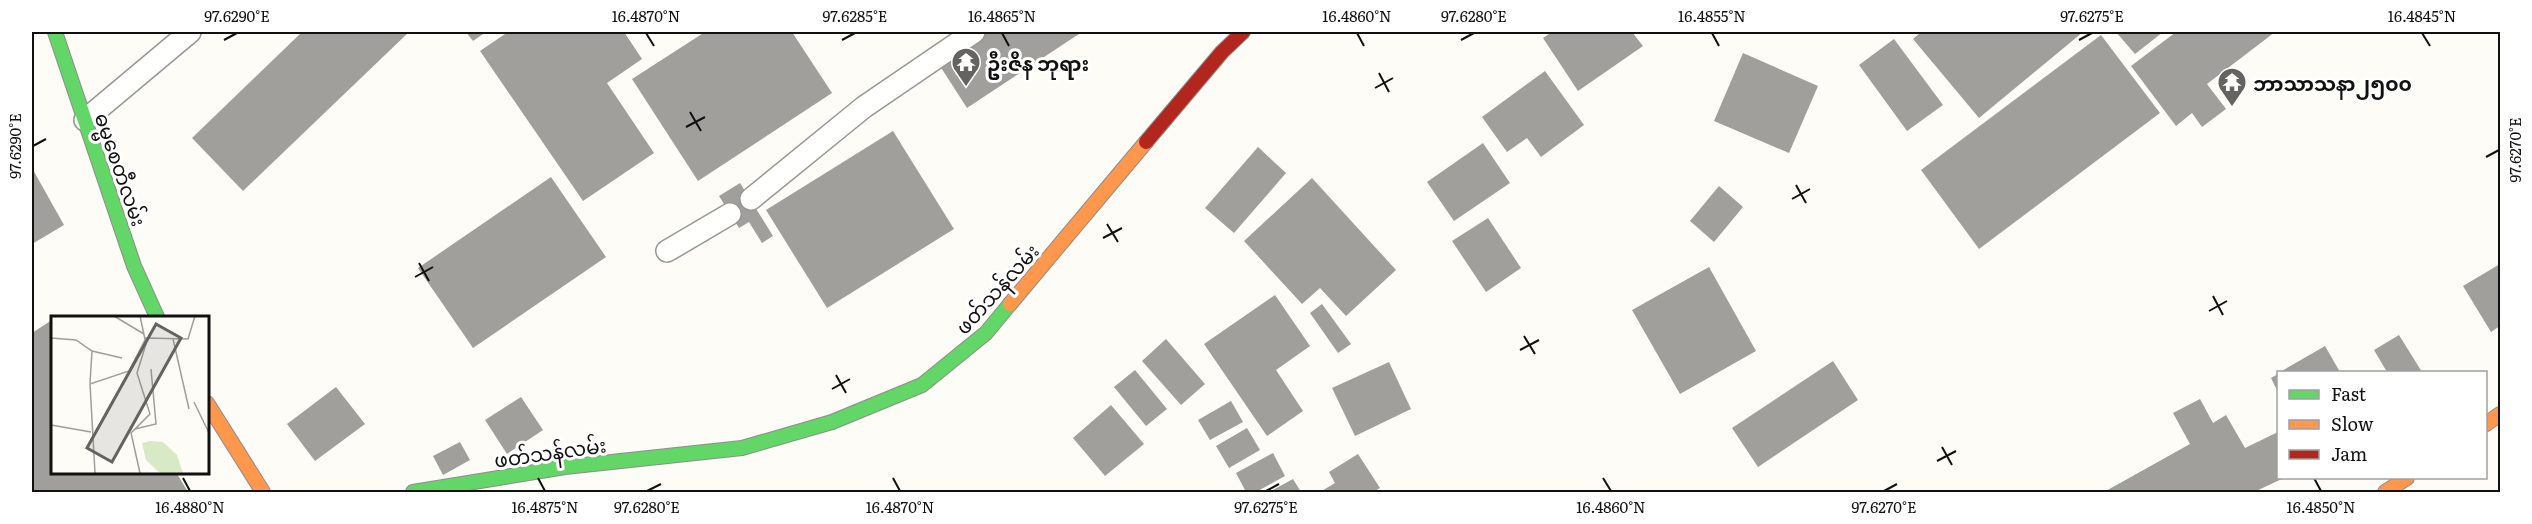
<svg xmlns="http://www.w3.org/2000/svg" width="2532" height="524" viewBox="0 0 2532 524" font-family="Literata,'Noto Sans Myanmar',serif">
<rect width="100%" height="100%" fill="#fdfcf7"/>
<!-- building -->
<g fill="#a19f9c">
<polygon points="302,32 409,32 243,191 192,138"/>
<polygon points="466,32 486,32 473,41"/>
<polygon points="508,32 624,32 642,59 607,83 654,153 583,201 480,51"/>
<polygon points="705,32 792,32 832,93 698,181 632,79"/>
<polygon points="956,32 1082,32 967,108 929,49"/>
<polygon points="1552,32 1632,32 1643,46 1578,91 1543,38"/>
<polygon points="1921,32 2083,32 1979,118 1913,39"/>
<polygon points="2116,32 2163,32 2135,54"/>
<polygon points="2176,32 2275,32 2207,84 2226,109 2202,127 2192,113 2176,126 2131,66"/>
<polygon points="2101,35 2160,113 1979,249 1921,170"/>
<polygon points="1894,39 1943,105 1907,131 1859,65"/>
<polygon points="1743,53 1818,86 1789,153 1714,121"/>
<polygon points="1545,71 1584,125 1541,157 1527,138 1507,152 1482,117"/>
<polygon points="893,131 954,229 827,308 766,210"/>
<polygon points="1483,143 1510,183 1454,221 1427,182"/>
<polygon points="1258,147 1286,173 1234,233 1205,208"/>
<polygon points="32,168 64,225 32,244"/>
<polygon points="551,177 606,257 473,348 418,268"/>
<polygon points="1312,178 1396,270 1346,316 1320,288 1302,304 1244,241"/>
<polygon points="740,183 773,236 762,243 749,222 739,228 719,196"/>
<polygon points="1719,186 1743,207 1714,242 1690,221"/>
<polygon points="1488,218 1521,268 1486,292 1452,241"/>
<polygon points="2500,264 2500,326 2491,332 2463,286"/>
<polygon points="1709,267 1756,351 1680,394 1632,310"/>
<polygon points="1275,295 1310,346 1276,370 1303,411 1267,436 1204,344"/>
<polygon points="1322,304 1351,344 1338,353 1310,313"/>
<polygon points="52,320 52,472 176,472 188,492 35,492 32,486 32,333"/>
<polygon points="2399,335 2422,372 2387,372 2374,350"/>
<polygon points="1166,339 1205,384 1181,405 1142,361"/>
<polygon points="2325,346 2340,372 2280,372"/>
<polygon points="1833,361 1858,400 1758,467 1732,428"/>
<polygon points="1389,362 1411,409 1355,436 1332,388"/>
<polygon points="1135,370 1167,409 1146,426 1114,387"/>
<polygon points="2278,374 2278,392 2271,378"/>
<polygon points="336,387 365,424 315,461 287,424"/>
<polygon points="521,397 543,430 507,454 485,420"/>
<polygon points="2200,399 2213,423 2226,415 2245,448 2278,432 2278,478 2284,478 2254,492 2200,492 2199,490 2195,492 2104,492 2190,444 2173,413"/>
<polygon points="1231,401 1243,422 1210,440 1198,420"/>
<polygon points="1111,405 1144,444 1105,476 1073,438"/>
<polygon points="1247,428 1260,450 1229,468 1216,446"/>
<polygon points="460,442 470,460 443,475 433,456"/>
<polygon points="1273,453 1285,476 1256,492 1246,492 1236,473"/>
<polygon points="1358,454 1380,488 1373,492 1320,492 1335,483 1329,472"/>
<polygon points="1293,479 1301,492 1269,492"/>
</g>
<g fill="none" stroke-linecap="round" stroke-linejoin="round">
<!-- lane casing -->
<g stroke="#979795" stroke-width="24">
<g id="lane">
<polyline points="85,120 190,32"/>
<polyline points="751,199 864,107 974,32"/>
<polyline points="667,251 730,214"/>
</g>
</g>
<!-- fast casing -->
<g stroke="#8e8d8b" stroke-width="16">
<g id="fast">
<polyline points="55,32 134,266 157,317"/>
<polyline points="413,492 565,467 742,448 832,422 922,385 986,333 1010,304"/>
</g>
</g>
<!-- slow casing -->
<g stroke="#8e8d8b" stroke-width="16">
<g id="slow">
<polyline points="1010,304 1146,142"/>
<polyline points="207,403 263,492"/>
<polyline points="2486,424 2500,414"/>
<polyline points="2385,492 2407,478"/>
</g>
</g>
<!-- jam casing -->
<g stroke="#8e8d8b" stroke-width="16">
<polyline id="jam" points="1146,142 1222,52 1243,32"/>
</g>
<!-- lane -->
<use href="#lane" stroke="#fffffe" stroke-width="21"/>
<!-- fast -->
<use href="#fast" stroke="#63d668" stroke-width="14"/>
<!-- slow -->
<use href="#slow" stroke="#ff974d" stroke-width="14"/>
<!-- jam -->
<use href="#jam" stroke="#b3261e" stroke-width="14"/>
</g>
<!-- ticks -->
<path fill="none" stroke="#111" stroke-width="2" d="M646,33L654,46M1002,33L1009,46M1357,33L1364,46M1712,33L1719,46M2422,33L2430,46M224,40L237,33M842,40L855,33M1461,40L1474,33M2079,40L2092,33M1379,73L1389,92M1375,88L1393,78M690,112L701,131M686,127L705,117M33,146L46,139M2486,157L2499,150M1796,185L1806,203M1792,199L1810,189M1107,224L1118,242M1103,238L1122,228M419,263L429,281M415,277L433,267M2213,296L2223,315M2209,311L2227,301M1524,336L1535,354M1520,350L1539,340M836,375L846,393M832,389L850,379M1942,447L1952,465M1937,461L1956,451M183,478L190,491M538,478L545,491M893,478L900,491M1603,478L1611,491M2314,478L2321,491M647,491L661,484M1266,491L1279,484M1884,491L1897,484"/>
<!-- icons -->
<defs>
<g id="temple-pin" transform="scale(1.5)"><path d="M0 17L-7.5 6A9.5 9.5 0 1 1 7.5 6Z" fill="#646362" stroke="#fff"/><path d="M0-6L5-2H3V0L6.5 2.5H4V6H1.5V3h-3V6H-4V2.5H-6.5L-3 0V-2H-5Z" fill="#fff"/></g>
</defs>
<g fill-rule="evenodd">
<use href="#temple-pin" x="966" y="62"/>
<use href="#temple-pin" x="2232" y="82"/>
</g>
<g text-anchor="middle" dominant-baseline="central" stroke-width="6" stroke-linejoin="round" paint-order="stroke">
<!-- poi labels -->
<g font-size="20" font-weight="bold" fill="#111" stroke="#fff" text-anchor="start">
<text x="987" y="62">ဦးဇိန ဘုရား</text>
<text x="2253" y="82">ဘာသာသနာ၂၅၀၀</text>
</g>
<!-- street labels -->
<g font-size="20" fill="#111" stroke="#fff">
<text transform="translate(122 169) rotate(71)">ဓမ္မစေတီလမ်း</text>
<text transform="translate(996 288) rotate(-48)">ဖတ်သန်လမ်း</text>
<text transform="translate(550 451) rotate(-8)">ဖတ်သန်လမ်း</text>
</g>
</g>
<!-- overview -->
<g transform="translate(51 316)">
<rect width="158" height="158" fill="#fdfcf7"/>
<path d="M99,125L112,126L126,139L132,157H109L95,144L91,127Z" fill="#d8eac5"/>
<path fill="none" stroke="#9f9e9b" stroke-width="1.5" d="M63,0L93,18M0,22L25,24L41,35L71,42M122,23L138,93M39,67L41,35M143,86L158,117M0,109L40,116M84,113L105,108L100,53M44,157L39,68L78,55L95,22L137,23L144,0M89,157L80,117L99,98L86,57L95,28L89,0"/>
<path fill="#646362" fill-opacity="0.15" stroke="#646362" stroke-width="3" d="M105,8L130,22L61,146L36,132Z"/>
<rect width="158" height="158" fill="none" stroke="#111" stroke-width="3"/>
</g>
<!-- border -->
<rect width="2532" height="524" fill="none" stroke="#ffffff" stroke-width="66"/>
<!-- legend -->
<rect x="2277" y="371" width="210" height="108" fill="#ffffff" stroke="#a0a0a0" stroke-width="1.5"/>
<rect x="2289" y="390" width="30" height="9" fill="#63d668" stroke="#a0a0a0" stroke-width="1.5"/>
<text x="2331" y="401" font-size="18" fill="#111111">Fast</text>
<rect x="2289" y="420" width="30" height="9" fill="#ff974d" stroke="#a0a0a0" stroke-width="1.5"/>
<text x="2331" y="431" font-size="18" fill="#111111">Slow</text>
<rect x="2289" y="450" width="30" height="9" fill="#b3261e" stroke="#a0a0a0" stroke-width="1.5"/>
<text x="2331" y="461" font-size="18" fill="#111111">Jam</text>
<rect x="33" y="33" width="2466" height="458" fill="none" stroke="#111" stroke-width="2"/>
<g font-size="15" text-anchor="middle" fill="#111">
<text x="237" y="22">97.6290°E</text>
<text x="646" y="22">16.4870°N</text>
<text x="855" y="22">97.6285°E</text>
<text x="1002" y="22">16.4865°N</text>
<text x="1357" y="22">16.4860°N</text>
<text x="1474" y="22">97.6280°E</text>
<text x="1712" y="22">16.4855°N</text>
<text x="2092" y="22">97.6275°E</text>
<text x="2422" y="22">16.4845°N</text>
<text transform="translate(16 146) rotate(-90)" y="5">97.6290°E</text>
<text transform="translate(2516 150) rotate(-90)" y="5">97.6270°E</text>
<text x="190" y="513">16.4880°N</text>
<text x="545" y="513">16.4875°N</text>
<text x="647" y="513">97.6280°E</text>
<text x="900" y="513">16.4870°N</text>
<text x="1266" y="513">97.6275°E</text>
<text x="1611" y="513">16.4860°N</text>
<text x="1884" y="513">97.6270°E</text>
<text x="2321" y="513">16.4850°N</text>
</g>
</svg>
